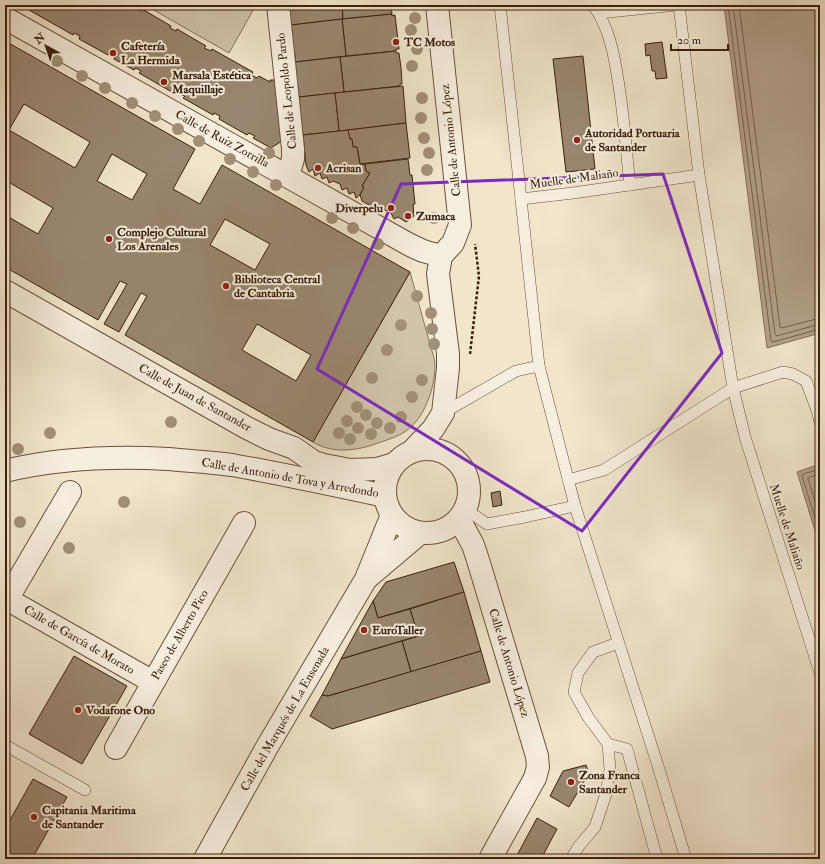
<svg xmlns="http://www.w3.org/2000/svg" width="825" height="864" viewBox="0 0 825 864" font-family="'IM FELL Double Pica',serif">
<rect width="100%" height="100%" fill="#f1e5cc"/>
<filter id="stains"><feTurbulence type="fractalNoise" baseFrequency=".005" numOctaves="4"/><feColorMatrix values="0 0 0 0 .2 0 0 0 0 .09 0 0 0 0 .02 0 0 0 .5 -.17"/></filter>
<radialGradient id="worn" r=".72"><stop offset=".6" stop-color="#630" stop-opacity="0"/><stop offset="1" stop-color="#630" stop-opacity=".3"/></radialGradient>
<!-- green -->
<g fill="#d2c4ab" stroke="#86725c">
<polygon points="145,5 256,5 229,53"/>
<path d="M410,272C416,294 422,315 428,337C430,346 435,357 435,366C435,388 424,419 406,431C397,437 387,440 378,443C357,451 332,454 313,442Z"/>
</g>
<!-- water -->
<g fill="#b3a28b" stroke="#836e58">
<polygon points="724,5 820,5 820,333 767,348"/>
<polygon points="820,464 820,547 797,472"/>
</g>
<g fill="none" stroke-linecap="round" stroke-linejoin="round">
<!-- shore -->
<g stroke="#76614c" stroke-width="1">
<polyline points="728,5 771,341 773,342 820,329"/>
<polyline points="733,5 775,334 777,336 820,324"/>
<polyline points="739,5 780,327 782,328 820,318"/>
<polyline points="820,469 803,474 802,476 820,534"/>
<polyline points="820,474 809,477 808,479 820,517"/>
</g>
</g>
<!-- building -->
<g fill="#998670" stroke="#3a200c" fill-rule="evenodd">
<polygon points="23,5 135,5 136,6 135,8 141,11 142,9 171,26 170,28 176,31 177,29 206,46 204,48 211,51 212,49 253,72 251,75 257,78 259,76 270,82 270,80 277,80 285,139 271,148 253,138 255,136 249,133 247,135 219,119 220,116 214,113 213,115 183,98 185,96 182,95 179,93 177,95 139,73 141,71 136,68 134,70 114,59 115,56 109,53 108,55 79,39 80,36 74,33 73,35 22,6"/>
<polygon points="286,5 342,5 343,19 291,25 290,16 287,16"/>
<polygon points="342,5 391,5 392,14 343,19"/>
<polygon points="392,14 392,16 395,15 399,49 396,49 396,51 346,56 342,19"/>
<polygon points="342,19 346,56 295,62 295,54 292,55 291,46 293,46 293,41 291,41 290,32 292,32 291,25"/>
<path d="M7,42L195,149L173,189L200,204L222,165L410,272L313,442L125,335L147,296L141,293L119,332L104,324L127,284L120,281L98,320L5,267V215L38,234L53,208L5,180V46ZM24,104L90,142L75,168L9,130ZM112,154L147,174L132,200L97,181ZM225,219L270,244L255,270L210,245ZM257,324L311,355L296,381L242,350Z"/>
<polygon points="662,42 667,78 656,79 655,71 652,71 650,55 646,56 645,44"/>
<polygon points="396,51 396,53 399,53 401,68 402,84 400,84 400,86 344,92 340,57"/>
<polygon points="583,56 595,169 566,172 553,59"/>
<polygon points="340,57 344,92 299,97 298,89 295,89 293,70 296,70 295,62"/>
<polygon points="403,86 406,123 339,131 335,93"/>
<polygon points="335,93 339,131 303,135 302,127 299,127 297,106 300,106 299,97"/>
<polygon points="406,123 410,158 360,164 357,147 353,147 352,139 350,139 348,130"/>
<polygon points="348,130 350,139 352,139 353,147 357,147 360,164 365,164 366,171 370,173 362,186 364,187 360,195 356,198 354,192 349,194 347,188 342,190 340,184 333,181 329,183 327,177 322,179 320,173 315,176 313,169 309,172 306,165 303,135"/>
<polygon points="408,159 410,175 412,175 415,204 413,204 414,216 406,222 398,217 394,219 391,213 386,210 382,213 380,207 375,209 373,203 369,205 362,201 360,195 364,187 362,186 370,173 366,171 365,164"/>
<polygon points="500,491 502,505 493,507 491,493"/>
<polygon points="454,562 464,592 378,618 373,601 386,582"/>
<polygon points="464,592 481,651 411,672 402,641 418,636 410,609"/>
<polygon points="373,601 378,618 410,609 418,636 341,659"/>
<polygon points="402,641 411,672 328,696 322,695 341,659"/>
<polygon points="481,651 490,682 332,729 310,716 322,695 328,696"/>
<polygon points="74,656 127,686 82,764 29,734"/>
<polygon points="586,765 589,773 569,807 550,796 563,771"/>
<polygon points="33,779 67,797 32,859 5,859 5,829"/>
<polygon points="537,818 557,829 541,859 515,859"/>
</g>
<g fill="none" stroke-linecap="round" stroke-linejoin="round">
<!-- lane casing -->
<g stroke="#68513c" stroke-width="12">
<g id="lane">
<polyline points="500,5 539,366 575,506 658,766 686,859"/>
<path d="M593,5C609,27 614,54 618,80C624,115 626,150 630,185"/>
<polyline points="679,5 699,175 733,388 745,437 820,673"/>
<polyline points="599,13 676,5"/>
<polyline points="521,199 573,193 699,175"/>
<polyline points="443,413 516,371 539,366"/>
<polyline points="568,480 604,470 733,388 783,372 793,374 806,381 817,410 820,422"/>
<polyline points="465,509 487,524 525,517 575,506"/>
<polyline points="608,744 627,749 657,859"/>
<polyline points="5,745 85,790"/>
<polyline points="571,859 579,846 595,827 606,794 610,769 608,744 588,717 574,692 578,673 593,652 618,643"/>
</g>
</g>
<!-- street casing -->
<g stroke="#68513c" stroke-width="24">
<g id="street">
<polyline points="278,5 293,149 293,159 288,176"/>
<polyline points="5,18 410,245 423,251 441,256"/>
<polyline points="5,291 247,428 269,439 294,448 314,462 324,465 350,470 377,469 394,464"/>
<circle cx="427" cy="491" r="42"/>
<polyline points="413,450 433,429 443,413 448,368 448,354 438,274 441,256 453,243 460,225 437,5"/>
<path d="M5,471C59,458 113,456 168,459C190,461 211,462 232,465C283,474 334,485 385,496"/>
<polyline points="459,519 473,545 478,560 537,756 538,767 535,778 490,859"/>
<polyline points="368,577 420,533"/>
<polyline points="5,598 153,682"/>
<polyline points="5,603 70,492"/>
<polyline points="116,748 244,523"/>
<polyline points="205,859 267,747 366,579 392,515"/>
</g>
</g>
<!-- path -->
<polyline stroke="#3a200c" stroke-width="2.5" stroke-dasharray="3 2" stroke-linecap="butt" points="470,354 479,276 475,244"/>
<!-- lane -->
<use href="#lane" stroke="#f6eede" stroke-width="11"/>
<!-- street -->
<use href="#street" stroke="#f6eede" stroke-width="22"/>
</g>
<!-- trees -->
<g fill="#a18f78">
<circle cx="415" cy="18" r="6"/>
<circle cx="411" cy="30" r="6"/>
<circle cx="417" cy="49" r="6"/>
<circle cx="57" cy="61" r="6"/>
<circle cx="412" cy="66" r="6"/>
<circle cx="82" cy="76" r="6"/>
<circle cx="105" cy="88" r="6"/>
<circle cx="422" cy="98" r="6"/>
<circle cx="132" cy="103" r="6"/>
<circle cx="155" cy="116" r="6"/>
<circle cx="421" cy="118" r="6"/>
<circle cx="178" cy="129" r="6"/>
<circle cx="424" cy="138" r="6"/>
<circle cx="199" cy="141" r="6"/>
<circle cx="269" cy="153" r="6"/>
<circle cx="429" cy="153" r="6"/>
<circle cx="230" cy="159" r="6"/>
<circle cx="427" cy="170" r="6"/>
<circle cx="253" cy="172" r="6"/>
<circle cx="276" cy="185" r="6"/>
<circle cx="332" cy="218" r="6"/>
<circle cx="434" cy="218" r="6"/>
<circle cx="353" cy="228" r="6"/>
<circle cx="378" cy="244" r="6"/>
<circle cx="417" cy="296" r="6"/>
<circle cx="431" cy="313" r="6"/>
<circle cx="401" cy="325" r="6"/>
<circle cx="432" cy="329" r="6"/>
<circle cx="434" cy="344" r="6"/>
<circle cx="387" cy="350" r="6"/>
<circle cx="372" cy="378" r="6"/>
<circle cx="422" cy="380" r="6"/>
<circle cx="412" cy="397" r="6"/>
<circle cx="357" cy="407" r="6"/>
<circle cx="366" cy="415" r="6"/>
<circle cx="401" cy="417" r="6"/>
<circle cx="347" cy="421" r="6"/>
<circle cx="171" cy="422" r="6"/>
<circle cx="377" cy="423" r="6"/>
<circle cx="358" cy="428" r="6"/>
<circle cx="390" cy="428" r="6"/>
<circle cx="50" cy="433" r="6"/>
<circle cx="339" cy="433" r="6"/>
<circle cx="371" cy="434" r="6"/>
<circle cx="350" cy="439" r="6"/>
<circle cx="18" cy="449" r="6"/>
<circle cx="124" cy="502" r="6"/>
<circle cx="20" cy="522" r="6"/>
<circle cx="69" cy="548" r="6"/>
</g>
<!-- marked area -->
<path fill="none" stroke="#7b2cbf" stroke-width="3" stroke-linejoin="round" d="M663,174L722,353L582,531L317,369L401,184Z"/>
<!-- markers -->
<g fill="#8f2418" stroke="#f6eede" stroke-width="1.5">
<circle cx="396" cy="42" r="4"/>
<circle cx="113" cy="53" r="4"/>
<circle cx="164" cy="82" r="4"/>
<circle cx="577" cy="140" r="4"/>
<circle cx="318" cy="168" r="4"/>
<circle cx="391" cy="208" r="4"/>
<circle cx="408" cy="216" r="4"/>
<circle cx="109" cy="239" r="4"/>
<circle cx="226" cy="286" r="4"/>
<circle cx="364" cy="630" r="4"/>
<circle cx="78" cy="710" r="4"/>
<circle cx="571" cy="782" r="4"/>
<circle cx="34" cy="817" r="4"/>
</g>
<g text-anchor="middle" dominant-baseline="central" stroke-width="4" stroke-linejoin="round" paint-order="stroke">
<!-- poi labels -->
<g font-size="12" font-weight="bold" fill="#3a200c" stroke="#f6eede" text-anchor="start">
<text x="404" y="42">TC Motos</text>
<text x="121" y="46">Cafetería<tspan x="121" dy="14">La Hermida</tspan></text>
<text x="172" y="75">Marsala Estética<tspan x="172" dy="14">Maquillaje</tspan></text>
<text x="585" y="133">Autoridad Portuaria<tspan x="585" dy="14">de Santander</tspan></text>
<text x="326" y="168">Acrisan</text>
<text x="383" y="208" text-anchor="end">Diverpelu</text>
<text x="416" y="216">Zumaca</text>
<text x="117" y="232">Complejo Cultural<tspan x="117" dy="14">Los Arenales</tspan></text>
<text x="234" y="279">Biblioteca Central<tspan x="234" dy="14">de Cantabria</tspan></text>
<text x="372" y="630">EuroTaller</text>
<text x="86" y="710">Vodafone Ono</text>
<text x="579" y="775">Zona Franca<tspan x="579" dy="14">Santander</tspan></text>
<text x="42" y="810">Capitania Maritima<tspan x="42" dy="14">de Santander</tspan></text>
</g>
<!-- street labels -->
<g font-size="12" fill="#3a200c" stroke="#f6eede">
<text transform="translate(287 91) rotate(-96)">Calle de Leopoldo Pardo</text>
<text transform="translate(222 139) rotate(29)">Calle de Ruiz Zorrilla</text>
<text transform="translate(451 140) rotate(-96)">Calle de Antonio López</text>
<text transform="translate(574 179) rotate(-8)">Muelle de Maliaño</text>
<text transform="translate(195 398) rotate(29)">Calle de Juan de Santander</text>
<text transform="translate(290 478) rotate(10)">Calle de Antonio de Tova y Arredondo</text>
<text transform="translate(787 527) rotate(72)">Muelle de Maliaño</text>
<text transform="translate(180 635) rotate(-60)">Paseo de Alberto Pico</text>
<text transform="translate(79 640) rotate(30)">Calle de García de Morato</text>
<text transform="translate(509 663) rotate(73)">Calle de Antonio López</text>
<text transform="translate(285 719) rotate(-60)">Calle del Marqués de La Ensenada</text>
</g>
</g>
<!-- margin -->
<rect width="825" height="864" fill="none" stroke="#f1e5cc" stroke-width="20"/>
<rect x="6" y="6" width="813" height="852" fill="none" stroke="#3a200c" stroke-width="2"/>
<rect x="10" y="10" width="805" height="844" fill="none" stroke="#3a200c"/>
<!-- north arrow -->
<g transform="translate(46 46) rotate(320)" stroke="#f6eede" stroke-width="3" paint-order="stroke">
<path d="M0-3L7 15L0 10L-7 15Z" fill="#3a200c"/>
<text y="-6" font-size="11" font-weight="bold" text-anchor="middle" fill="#3a200c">N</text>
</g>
<!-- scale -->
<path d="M671 44v6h57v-6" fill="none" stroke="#3a200c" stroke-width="2"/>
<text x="677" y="44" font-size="12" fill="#3a200c" stroke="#f6eede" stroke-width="3" paint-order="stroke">20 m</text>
<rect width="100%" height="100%" filter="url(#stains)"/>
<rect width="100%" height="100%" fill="url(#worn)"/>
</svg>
